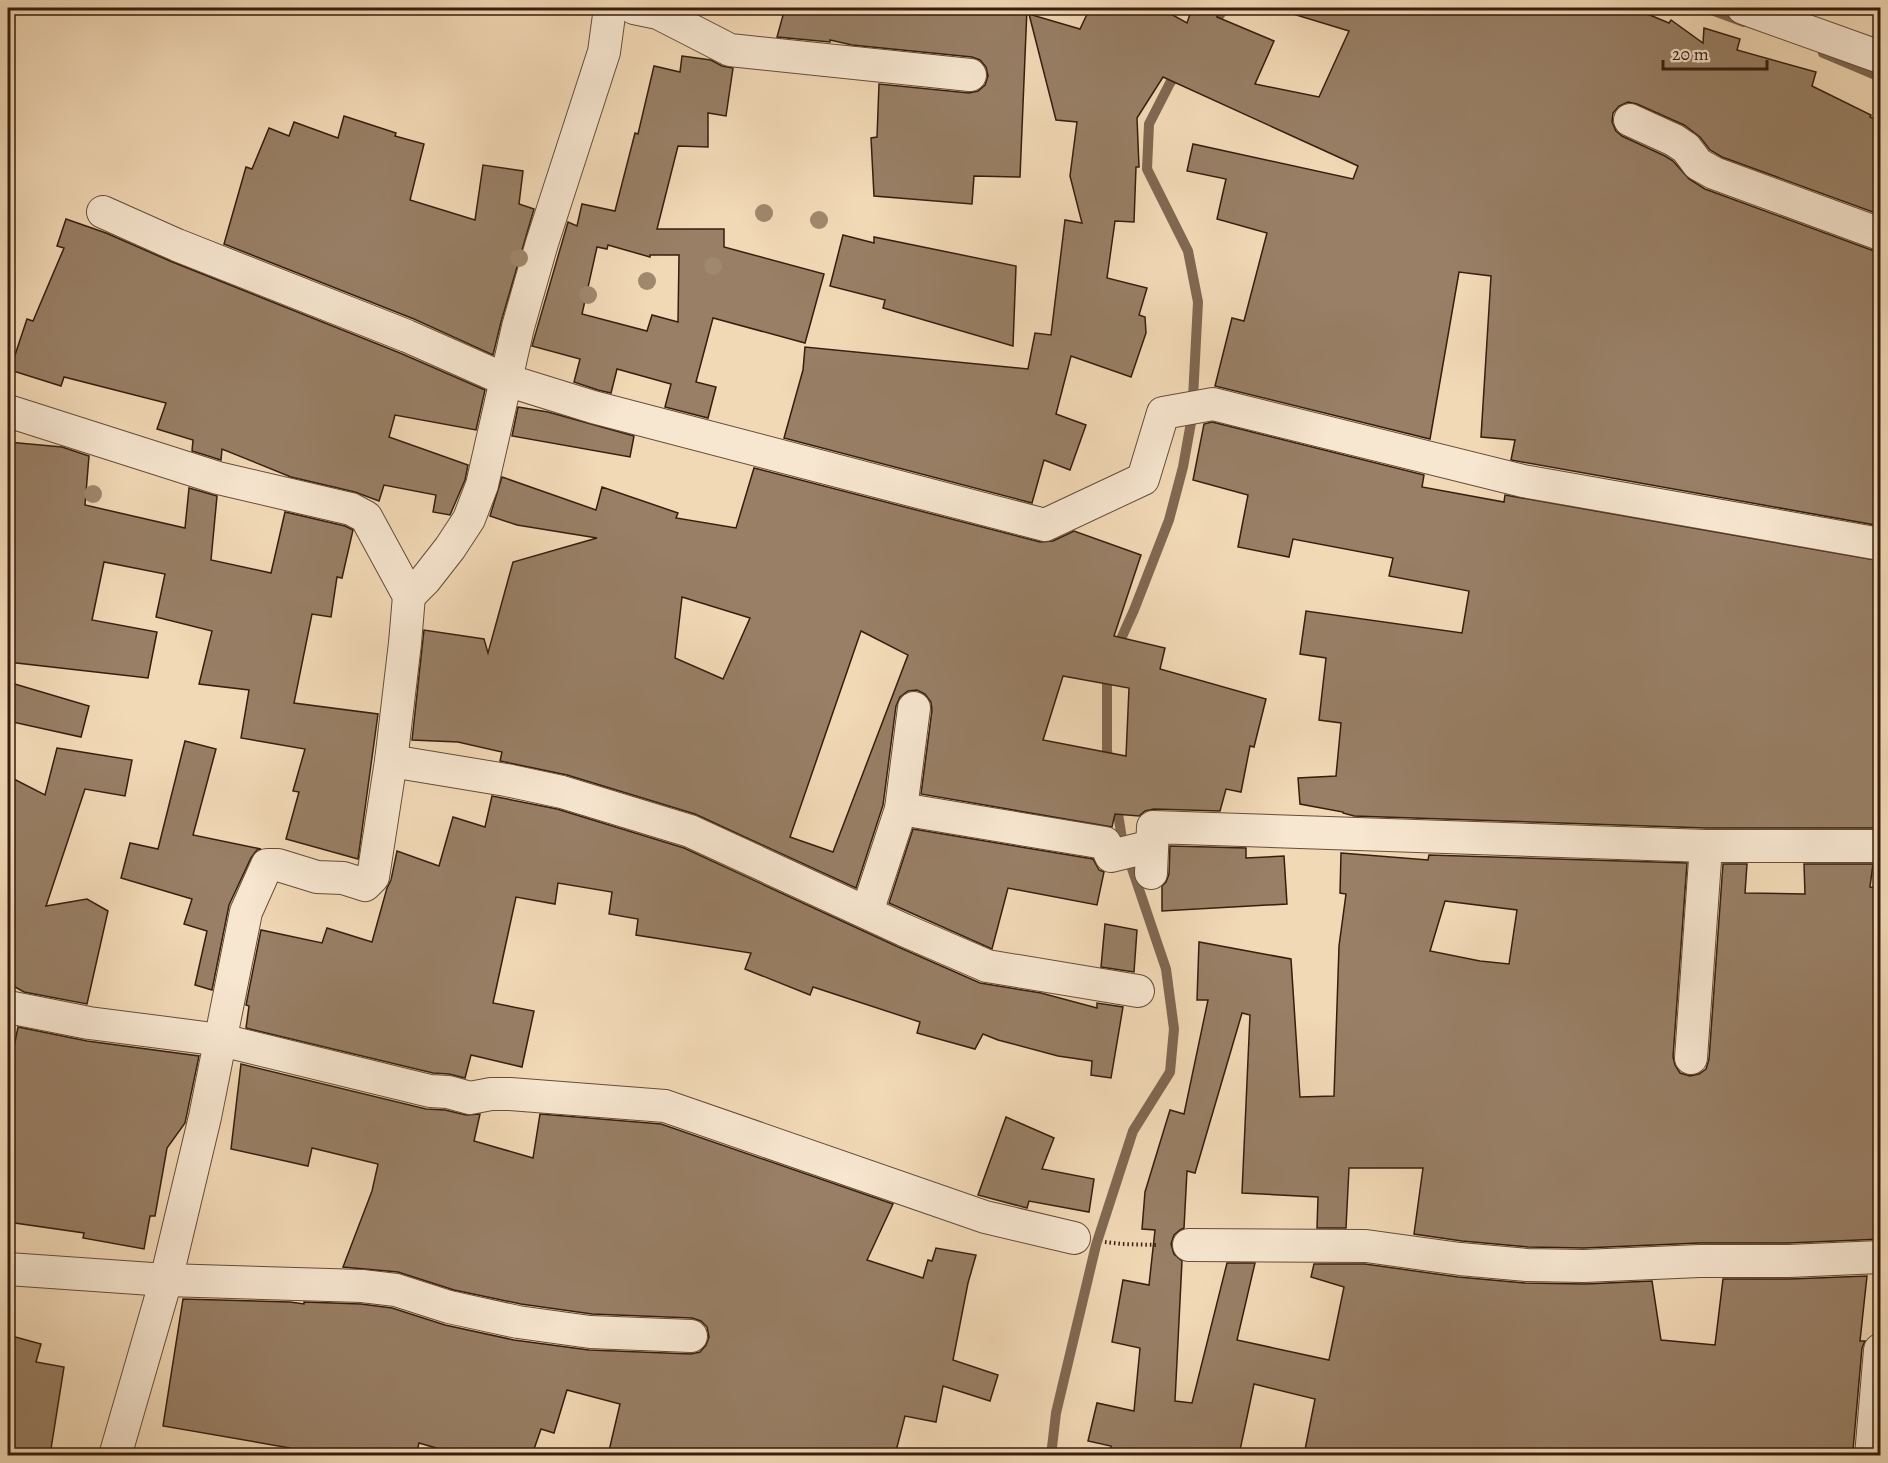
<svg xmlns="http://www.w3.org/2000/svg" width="1888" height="1463" viewBox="0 0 1888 1463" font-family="Alegreya,serif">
<rect width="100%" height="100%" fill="#f2d9b6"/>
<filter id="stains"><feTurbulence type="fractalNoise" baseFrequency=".00333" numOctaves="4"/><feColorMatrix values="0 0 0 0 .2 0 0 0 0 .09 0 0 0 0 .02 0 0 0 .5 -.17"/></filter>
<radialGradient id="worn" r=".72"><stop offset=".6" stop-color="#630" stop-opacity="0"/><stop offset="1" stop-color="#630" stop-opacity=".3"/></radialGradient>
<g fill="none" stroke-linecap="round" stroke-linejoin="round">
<!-- stream -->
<g stroke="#806851" stroke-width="10">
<polyline points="1706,8 1744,22"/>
<polyline points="1209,29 1225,8"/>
<polyline points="1823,53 1880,77"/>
<polyline points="1116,650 1134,610 1169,520 1183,467 1192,417 1198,302 1188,251 1147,169 1149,124 1170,83 1179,71"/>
<polyline points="1107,670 1107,750 1109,765"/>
<polyline points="1051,1456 1056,1413 1096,1245 1133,1131 1170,1072 1174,1029 1166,969 1122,839 1116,801"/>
</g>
</g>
<!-- building -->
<g fill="#987f65" stroke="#361e0e" stroke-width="1.5" fill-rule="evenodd">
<polygon points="785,8 1027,8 1020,177 974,176 972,204 874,196 871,138 877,137 879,84 969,93 978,91 985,85 988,76 986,67 980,60 972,57 852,45 830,40 830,42 777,37"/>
<polygon points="1090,8 1160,8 1187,23 1192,8 1219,8 1217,17 1274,41 1255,84 1319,97 1349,31 1293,14 1294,8 1633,8 1669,23 1671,20 1703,43 1704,28 1740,39 1737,50 1816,72 1812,86 1871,115 1870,117 1881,122 1881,215 1722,157 1710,150 1700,137 1684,125 1637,104 1628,102 1619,106 1613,113 1612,122 1616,131 1622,136 1665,156 1673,161 1689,179 1705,189 1874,251 1881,252 1881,526 1511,460 1515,440 1481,437 1491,276 1459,272 1430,439 1215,386 1232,318 1244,321 1267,233 1217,219 1226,179 1187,171 1193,144 1353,179 1358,166 1163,77 1137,118 1139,167 1136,167 1134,222 1115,221 1107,278 1147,288 1139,315 1145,317 1146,333 1131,377 1071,356 1056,414 1086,425 1070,470 1044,460 1032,503 784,438 803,370 805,347 1028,369 1035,333 1051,335 1065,220 1082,223 1070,176 1077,122 1056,120 1029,14 1080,29"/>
<path d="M682,56L711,60L722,66L733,68L726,116L708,113V147L678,146L657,229H724V247L824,274L805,343L713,318L696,382L716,387L708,418L665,407L671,384L617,369L611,393L598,390L574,382L580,359L532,346L568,222L577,226L582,204L615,211L635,133L638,134L654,66L680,72ZM608,245L650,257V255H679L678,322L652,315L647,331L582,314L597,247L607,249Z"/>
<polygon points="344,116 396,133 395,136 424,144 410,200 475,220 483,165 523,171 519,204 534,209 501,322 493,355 414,319 224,244 246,167 252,169 269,128 289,136 294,122 338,138"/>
<polygon points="66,219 106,233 170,261 400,353 485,390 476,430 395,415 389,437 468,465 465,480 450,515 433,512 436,495 384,485 379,501 355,492 291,477 222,449 221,460 192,451 193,440 157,429 166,403 64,377 61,386 10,370 27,319 33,321 64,248 57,246"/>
<polygon points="843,235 874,243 874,237 1016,266 1013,346 883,308 885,300 830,286"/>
<polygon points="518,407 548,412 634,436 630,457 512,436"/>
<polygon points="1212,422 1424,475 1422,487 1504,502 1505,495 1881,561 1881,802 1877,828 1706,828 1354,816 1343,813 1343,812 1300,804 1298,778 1336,776 1341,723 1319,720 1326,658 1300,654 1306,611 1462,633 1469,591 1389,576 1393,558 1293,539 1289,557 1238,547 1248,495 1193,480 1204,424"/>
<polygon points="8,442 62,447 89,456 85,505 185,528 189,488 217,496 211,560 271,573 285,512 345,526 353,530 342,578 337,577 331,617 312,614 294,703 378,714 358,859 286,839 299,792 293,791 305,749 241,738 249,690 199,684 212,631 156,617 165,574 104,562 92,620 157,632 148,678 8,662"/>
<path d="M754,468L1040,542L1053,541L1074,531L1141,555L1114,636L1165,648L1160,669L1266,699L1254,747L1250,746L1241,792L1226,789L1220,811L1154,809L1145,811L1139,816L1115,814L1112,827L921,794L932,710L931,702L925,694L917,690L908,691L900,697L896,706L883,805L856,888L695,814L567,775L500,761L502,752L458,742L412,740L424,630L484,639L488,653L513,562L597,538L517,525L490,516L502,477L596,510L602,487L678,513L676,518L736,528ZM682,597L750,618L723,679L675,658ZM861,631L908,655L833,852L790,837ZM1063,676L1129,688L1126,756L1043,740Z"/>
<polygon points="8,682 89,706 81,737 8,721"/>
<polygon points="185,741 216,749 193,835 261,849 257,850 251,858 229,905 212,990 195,985 207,931 184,924 192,899 121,878 130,843 158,849"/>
<polygon points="57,748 132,760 125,796 85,789 46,906 87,899 108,911 87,1004 24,992 8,983 8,776 45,795"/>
<polygon points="492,796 557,809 684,848 896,946 980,983 1041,993 1097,1008 1097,1003 1123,1007 1111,1078 1091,1075 1092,1061 1058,1056 998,1040 983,1034 975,1049 917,1033 920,1022 813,987 810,995 745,969 751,953 636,935 638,919 609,914 612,892 558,883 555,904 516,897 493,1003 534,1011 522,1067 471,1055 465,1078 449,1074 433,1073 246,1028 249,1006 246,1005 261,930 322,943 327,928 372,942 387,888 391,880 397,851 439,866 453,817 485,827"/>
<polygon points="913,829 1093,859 1099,870 1104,872 1097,905 1008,888 992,949 889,903"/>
<polygon points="1170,846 1246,848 1246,858 1284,856 1287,904 1162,911 1162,886 1166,882 1169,874"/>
<path d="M1341,853L1428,860L1429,855L1687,863L1673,1057L1675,1065L1680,1073L1690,1076L1699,1074L1706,1069L1709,1059L1723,864H1747L1745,893L1805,894L1804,864H1873L1870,887L1881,888V1239L1789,1243H1699L1584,1248L1528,1247L1462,1241L1414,1234L1423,1168H1349L1346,1228H1317L1318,1197L1242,1193L1250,1015L1242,1013L1195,1173L1187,1171L1184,1228L1180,1230L1174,1235L1171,1244L1174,1254L1182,1261L1175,1401L1192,1403L1227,1263H1255L1237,1340L1329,1360L1344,1287L1311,1277L1314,1264H1365L1458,1277L1525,1283L1585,1284L1652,1281L1661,1340L1715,1345L1723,1279H1790L1867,1276L1860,1341H1865L1862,1348L1853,1450L1791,1451V1455H1304L1315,1399L1254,1384L1239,1455H1111V1446L1088,1441L1097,1403L1134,1411L1140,1348L1112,1342L1123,1280L1149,1285L1155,1230L1142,1229L1145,1192L1170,1110L1184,1114L1208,1000H1197L1199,942L1291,959L1300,1097L1334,1096L1339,946L1346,894L1340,893ZM1445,901L1517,910L1509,964L1480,961L1430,951Z"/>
<polygon points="1105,924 1137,930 1134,972 1101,967"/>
<polygon points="18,1027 87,1041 199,1056 185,1123 167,1148 155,1216 150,1216 144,1249 83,1238 84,1233 8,1222 8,1046 14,1047"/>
<polygon points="241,1064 426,1109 445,1110 466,1115 480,1114 474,1141 533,1158 540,1114 661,1124 893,1204 867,1260 923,1278 928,1260 932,1261 936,1248 976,1255 968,1283 953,1360 998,1375 990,1401 943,1386 936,1422 905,1416 895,1455 608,1455 620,1404 567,1390 554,1433 541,1429 532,1455 460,1455 419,1443 416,1455 288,1455 290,1448 163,1426 183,1299 290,1302 304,1304 304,1302 361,1304 392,1308 445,1325 514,1340 589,1350 691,1354 700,1352 706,1345 709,1337 707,1327 701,1321 692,1318 592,1314 521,1304 454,1290 398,1272 343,1267 372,1191 378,1164 312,1148 308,1166 231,1149"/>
<polygon points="1006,1117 1054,1138 1042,1169 1094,1179 1089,1212 1029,1201 1027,1208 978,1195"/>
<polygon points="8,1335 41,1344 36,1362 64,1367 50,1455 8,1455"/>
</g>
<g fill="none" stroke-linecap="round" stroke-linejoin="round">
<!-- street casing -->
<g stroke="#654d38" stroke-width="34">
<g id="street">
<polyline points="634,8 658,13 730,50 970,75"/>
<polyline points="1743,8 1880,57"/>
<polyline points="1630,120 1674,140 1686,148 1698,164 1714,173 1880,234"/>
<polyline points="103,212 177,245 407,336 506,380 593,407 1045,525 1143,479 1163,413 1213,404 1523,481 1880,544"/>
<polyline points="8,411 218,478 351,509 366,517 409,596 405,643 391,761 373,877 365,885 343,878 317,877 278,865 267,865 246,912 205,1117 166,1280 115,1456"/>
<polyline points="409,596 425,580 450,548 469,519 482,485 518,327 542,243 604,52 610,8"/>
<polyline points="391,761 506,780 562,792 690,831 904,930 987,966 1138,991"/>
<polyline points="901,809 1105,843 1111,856 1152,846"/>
<polyline points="1151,873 1153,827 1706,846 1880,846"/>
<polyline points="867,912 901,809 914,708"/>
<polyline points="8,1007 89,1023 221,1040 430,1091 448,1092 470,1098 491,1094 510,1094 665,1106 985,1217 1074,1238"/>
<polyline points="1691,1058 1706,846"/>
<polyline points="1189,1245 1366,1246 1460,1259 1527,1265 1584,1266 1700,1261 1789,1261 1880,1257"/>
<polyline points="8,1269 166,1280 362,1286 396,1290 449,1307 518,1322 590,1332 691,1336"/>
<polyline points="1871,1456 1880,1350"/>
</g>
</g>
<!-- path -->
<polyline stroke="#361e0e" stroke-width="4" stroke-dasharray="1.5 3" stroke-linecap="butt" points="1105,1242 1122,1244 1157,1245"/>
<!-- street -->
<use href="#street" stroke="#f7e6d0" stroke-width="32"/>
</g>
<!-- trees -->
<g fill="#a0886d">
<circle cx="764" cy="213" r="9"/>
<circle cx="819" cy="220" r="9"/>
<circle cx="519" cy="258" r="9"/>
<circle cx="713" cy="266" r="9"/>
<circle cx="647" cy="281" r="9"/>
<circle cx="588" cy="295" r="9"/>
<circle cx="93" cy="494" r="9"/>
</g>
<!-- margin -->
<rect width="1888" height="1463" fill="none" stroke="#f2d9b6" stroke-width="30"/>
<rect x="9" y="9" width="1870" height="1445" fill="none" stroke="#361e0e" stroke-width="3"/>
<rect x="15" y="15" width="1858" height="1433" fill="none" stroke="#361e0e" stroke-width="1.5"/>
<!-- scale -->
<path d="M1663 60v9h104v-9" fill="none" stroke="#361e0e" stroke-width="3"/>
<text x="1672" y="60" font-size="18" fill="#361e0e" stroke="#f7e6d0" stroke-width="4.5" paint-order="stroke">20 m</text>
<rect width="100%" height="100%" filter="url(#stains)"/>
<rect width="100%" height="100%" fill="url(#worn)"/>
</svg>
